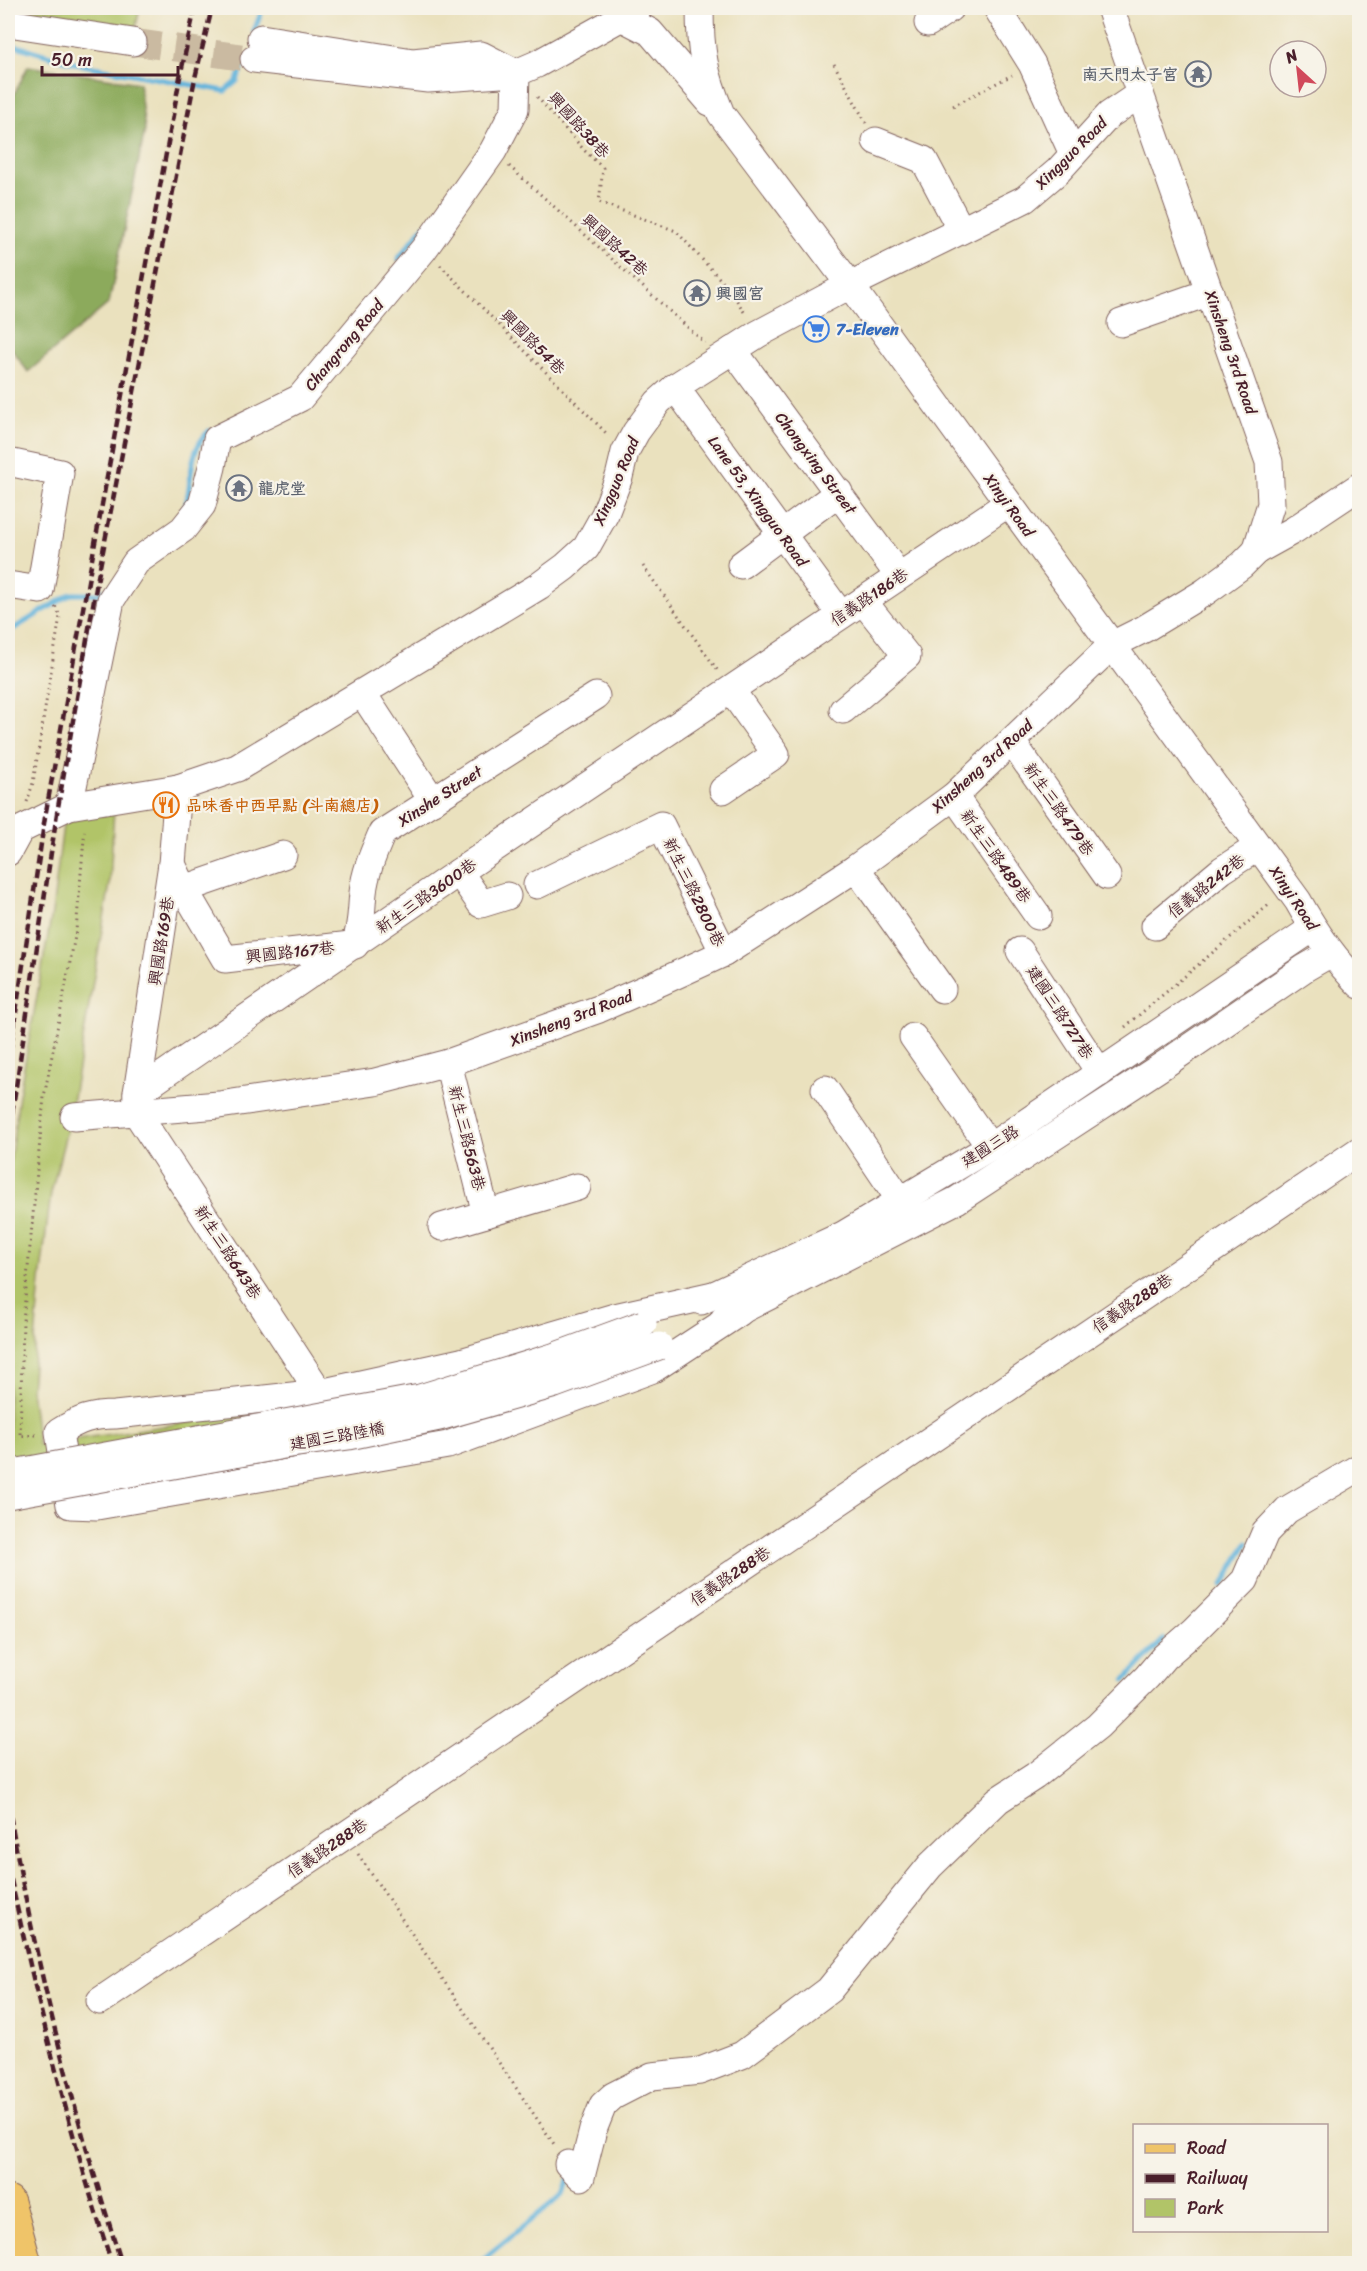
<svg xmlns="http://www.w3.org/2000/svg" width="1367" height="2271" viewBox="0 0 1367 2271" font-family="Sriracha,'LXGW WenKai TC',sans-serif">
<rect width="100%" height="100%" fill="#f7f3e8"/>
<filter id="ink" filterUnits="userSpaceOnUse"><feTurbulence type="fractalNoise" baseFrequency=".0167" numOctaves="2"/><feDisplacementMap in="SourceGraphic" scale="12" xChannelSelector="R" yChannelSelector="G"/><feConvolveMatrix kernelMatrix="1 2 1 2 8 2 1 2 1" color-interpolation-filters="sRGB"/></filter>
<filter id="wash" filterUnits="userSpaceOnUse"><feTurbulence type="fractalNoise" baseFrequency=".008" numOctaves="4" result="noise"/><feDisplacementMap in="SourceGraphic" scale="24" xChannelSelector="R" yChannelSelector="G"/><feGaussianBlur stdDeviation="1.35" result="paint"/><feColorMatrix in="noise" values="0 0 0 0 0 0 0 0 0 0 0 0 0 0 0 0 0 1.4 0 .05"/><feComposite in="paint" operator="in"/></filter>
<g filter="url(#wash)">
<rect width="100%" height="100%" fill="#eae1be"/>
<!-- green -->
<g fill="#b1c468" stroke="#7e724a" stroke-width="1.5">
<polygon points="8,8 140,8 135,31 8,11"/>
<polygon points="114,808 110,884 68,1126 51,1193 40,1281 31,1390 38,1445 322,1402 337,1452 120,1493 8,1512 8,1178 19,1095 52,913 63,825 82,815"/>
</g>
<!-- forest -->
<polygon fill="#8caa5c" stroke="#6b6444" stroke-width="1.5" points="28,66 139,83 145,130 109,303 28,372 8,344 8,107"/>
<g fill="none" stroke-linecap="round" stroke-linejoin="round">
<!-- stream -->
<g stroke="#61b3dc" stroke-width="5">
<polyline points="254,31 263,8"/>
<polyline points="8,53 10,44 77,64 225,91 237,81 244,60"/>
<polyline points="398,259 424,226"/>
<path d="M185,508C193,482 187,451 209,431"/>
<polyline points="8,632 71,594 100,594 104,590"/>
<polyline points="1223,1585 1247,1543"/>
<polyline points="1125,1680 1164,1639"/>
<polyline points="477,2264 563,2194 569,2177"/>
</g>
</g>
</g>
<g filter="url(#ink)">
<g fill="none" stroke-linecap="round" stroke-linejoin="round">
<!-- minor-tunnel -->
<polyline stroke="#cabaa1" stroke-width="27" stroke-dasharray="27 14" stroke-linecap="butt" points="133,42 254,59"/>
<!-- minor casing -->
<g stroke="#82635e" stroke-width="29">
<g id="minor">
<path d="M700,8C700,52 704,73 721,114L850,285L1298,901C1315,932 1335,960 1360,985"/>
<polyline points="997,8 1032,64 1073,154"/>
<polyline points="621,17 650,32 710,102"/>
<polyline points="8,23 133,42"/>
<polyline points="928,23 950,8"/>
<polyline points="261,38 413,62 481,55 516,73"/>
<polyline points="254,59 428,79 516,73 537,64 638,8"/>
<polyline points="876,141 924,160 961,230"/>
<polyline points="1121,323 1210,292"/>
<polyline points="733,350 899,576"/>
<polyline points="675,387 841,615"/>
<polyline points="8,462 60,473 40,590 8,585"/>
<polyline points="1256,551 1294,530 1360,486"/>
<polyline points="741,565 839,492"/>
<polyline points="363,694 433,801"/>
<polyline points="843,710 907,656 863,601"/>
<polyline points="1012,742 1107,876"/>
<polyline points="723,790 776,754 731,690"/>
<polyline points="954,796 1038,916"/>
<polyline points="69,806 111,600 136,562 183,529 202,505 212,467 217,439 300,398 424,249 493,151 503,132 515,109 516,73"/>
<polyline points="8,852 20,830 69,806 178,788 237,768 539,586 565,567 586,548 605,514 619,477 625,452 636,432 658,402 675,387 758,334 850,285 1025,199 1058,171 1109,115 1140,94"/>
<polyline points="172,864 184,889 225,959 351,945"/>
<polyline points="856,868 942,989"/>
<polyline points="459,872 481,904 507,896"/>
<polyline points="537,885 661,825 724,953"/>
<polyline points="184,889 283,855"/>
<polyline points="1155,926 1222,870 1258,847"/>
<path d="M355,945C362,926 361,912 363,893C365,872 374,852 382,833L596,696"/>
<polyline points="1020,951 1100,1073"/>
<polyline points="913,1037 990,1147"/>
<polyline points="448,1063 486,1214"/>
<polyline points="825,1089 900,1200"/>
<polyline points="137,1093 172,864 178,788"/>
<polyline points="74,1117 219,1105 375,1082 448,1063 599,1009 663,981 724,953 856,868 954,796 1112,645 1144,629 1205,592 1242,565 1256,551 1271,504 1269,462 1110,8"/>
<polyline points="442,1227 577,1187"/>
<path d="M718,1294L615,1317L461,1362L320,1393L115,1415C91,1415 80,1419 59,1432L70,1505L97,1506L448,1445L653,1369L740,1312"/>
<polyline points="701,1301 843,1235 990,1147 1313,928"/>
<polyline points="724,1319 957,1200 1165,1064 1305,968 1331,953"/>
<polyline points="320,1393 136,1112 137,1093 459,872 1007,504"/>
<polyline points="100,2001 1360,1150"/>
<polyline points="568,2164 581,2177 593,2130 603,2105 613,2096 652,2076 700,2071 742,2055 829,1990 930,1866 998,1800 1035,1776 1098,1726 1147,1677 1164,1657 1194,1631 1245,1580 1265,1533 1287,1510 1360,1467"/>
</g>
</g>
<!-- major casing -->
<g stroke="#82635e" stroke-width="35">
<polyline id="major" points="8,2202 25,2264"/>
</g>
<!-- path -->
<g stroke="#82635e" stroke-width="3" stroke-dasharray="1.5 4.5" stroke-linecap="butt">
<polyline points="834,64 866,123"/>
<polyline points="537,97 585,151 603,168 599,202 676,231 731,291 746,315"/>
<polyline points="953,106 1012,75"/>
<polyline points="509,166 705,343"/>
<polyline points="440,265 608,435"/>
<polyline points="643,566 718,671"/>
<polyline points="27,802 33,783 60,616 55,606"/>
<polyline points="1125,1027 1271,903"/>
<polyline points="36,1435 20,1436 23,1321 44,1097 76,931 85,827"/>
<polyline points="358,1854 556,2147"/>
</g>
<!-- minor -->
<use href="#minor" stroke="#fff" stroke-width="27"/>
<!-- major -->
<use href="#major" stroke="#efc469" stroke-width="33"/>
<!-- rail -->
<g stroke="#4a1f2b" stroke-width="4.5" stroke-dasharray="9 4.5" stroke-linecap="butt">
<polyline points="8,1066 45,817 180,77 195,8"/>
<polyline points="8,1140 57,813 97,582 195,78 212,8"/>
<path d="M8,1802C34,1959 73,2113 122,2264"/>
<path d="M8,1866C37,2001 69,2132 112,2264"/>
</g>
<!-- minor-bridge casing -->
<g stroke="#82635e" stroke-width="29" stroke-linecap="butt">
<g id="minor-bridge">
<polyline points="8,1474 420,1398 553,1357 643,1324"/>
<polyline points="8,1495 284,1445 349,1436 439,1417 555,1384 659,1346"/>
</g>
</g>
<!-- minor-bridge -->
<use href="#minor-bridge" stroke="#fff" stroke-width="27"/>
</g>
</g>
<!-- icons -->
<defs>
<g id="temple-ring" transform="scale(1.35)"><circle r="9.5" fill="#f7f3e8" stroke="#6b7280" stroke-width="1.5"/><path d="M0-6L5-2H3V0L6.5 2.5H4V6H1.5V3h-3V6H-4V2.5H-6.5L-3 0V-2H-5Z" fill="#6b7280"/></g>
<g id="supermarket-ring" transform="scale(1.35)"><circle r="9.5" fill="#f7f3e8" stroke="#3f7fe0" stroke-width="1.5"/><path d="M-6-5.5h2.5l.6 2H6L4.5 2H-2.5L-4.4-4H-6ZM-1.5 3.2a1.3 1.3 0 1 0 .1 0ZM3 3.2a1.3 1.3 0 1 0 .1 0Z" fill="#3f7fe0"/></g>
<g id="restaurant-ring" transform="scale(1.35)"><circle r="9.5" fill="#f7f3e8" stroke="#e8710a" stroke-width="1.5"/><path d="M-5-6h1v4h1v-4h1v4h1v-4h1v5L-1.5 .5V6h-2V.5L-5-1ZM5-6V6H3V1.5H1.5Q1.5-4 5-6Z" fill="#e8710a"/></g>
</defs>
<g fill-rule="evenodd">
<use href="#temple-ring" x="1198" y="74"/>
<use href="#temple-ring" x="697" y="293"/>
<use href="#supermarket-ring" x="816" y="329"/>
<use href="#temple-ring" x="239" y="488"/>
<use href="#restaurant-ring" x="166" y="805"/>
</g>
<g text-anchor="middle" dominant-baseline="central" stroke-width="4.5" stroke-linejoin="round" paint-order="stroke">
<!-- worship labels -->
<g font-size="16" font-weight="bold" fill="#5b616d" stroke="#f7f3e8" text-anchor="start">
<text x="1178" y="74" text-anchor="end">南天門太子宮</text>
<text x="716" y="293">興國宮</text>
<text x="258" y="488">龍虎堂</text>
</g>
<!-- street labels -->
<g font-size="16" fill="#4a1f2b" stroke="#f7f3e8">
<text transform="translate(579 125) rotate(48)">興國路38巷</text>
<text transform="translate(1071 153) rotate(-45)">Xingguo Road</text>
<text transform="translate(615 245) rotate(42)">興國路42巷</text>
<text transform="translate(533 342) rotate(45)">興國路54巷</text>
<text transform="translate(344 345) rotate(-50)">Changrong Road</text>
<text transform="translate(1231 352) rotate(71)">Xinsheng 3rd Road</text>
<text transform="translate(816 463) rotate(53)">Chongxing Street</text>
<text transform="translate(616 481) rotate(-67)">Xingguo Road</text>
<text transform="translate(758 501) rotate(54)">Lane 53, Xingguo Road</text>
<text transform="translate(1009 505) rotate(54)">Xinyi Road</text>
<text transform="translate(869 597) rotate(-34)">信義路186巷</text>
<text transform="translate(982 766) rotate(-42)">Xinsheng 3rd Road</text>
<text transform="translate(440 796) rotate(-33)">Xinshe Street</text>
<text transform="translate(1059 809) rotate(55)">新生三路479巷</text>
<text transform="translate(996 856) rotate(55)">新生三路489巷</text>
<text transform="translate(1206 886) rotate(-38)">信義路242巷</text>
<text transform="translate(694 892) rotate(64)">新生三路2800巷</text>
<text transform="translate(426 896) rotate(-35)">新生三路3600巷</text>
<text transform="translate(1294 898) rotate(56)">Xinyi Road</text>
<text transform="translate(161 941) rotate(-81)">興國路169巷</text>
<text transform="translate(290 952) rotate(-6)">興國路167巷</text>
<text transform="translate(1060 1012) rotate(57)">建國三路727巷</text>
<text transform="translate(571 1018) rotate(-21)">Xinsheng 3rd Road</text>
<text transform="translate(467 1138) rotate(76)">新生三路563巷</text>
<text transform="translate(990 1146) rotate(-32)">建國三路</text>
<text transform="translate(228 1252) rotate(57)">新生三路643巷</text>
<text transform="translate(1132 1303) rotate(-34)">信義路288巷</text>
<text transform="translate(337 1436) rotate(-10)">建國三路陸橋</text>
<text transform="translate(730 1576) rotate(-34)">信義路288巷</text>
<text transform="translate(327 1848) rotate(-34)">信義路288巷</text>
</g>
<!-- shop labels -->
<g font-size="16" font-weight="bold" fill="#366cbe" stroke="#f7f3e8" text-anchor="start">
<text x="836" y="329">7-Eleven</text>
</g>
<!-- food labels -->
<g font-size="16" font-weight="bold" fill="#c56008" stroke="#f7f3e8" text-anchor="start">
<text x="186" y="805">品味香中西早點 (斗南總店)</text>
</g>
</g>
<!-- margin -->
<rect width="1367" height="2271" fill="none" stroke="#f7f3e8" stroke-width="30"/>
<!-- legend -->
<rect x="1133" y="2124" width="195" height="108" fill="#f7f3e8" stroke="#b29e9c" stroke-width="1.5"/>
<rect x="1145" y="2144" width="30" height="9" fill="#efc469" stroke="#b29e9c" stroke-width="1.5"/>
<text x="1187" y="2154" font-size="18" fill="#4a1f2b">Road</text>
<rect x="1145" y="2174" width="30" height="9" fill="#4a1f2b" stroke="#b29e9c" stroke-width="1.5"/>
<text x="1187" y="2184" font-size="18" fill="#4a1f2b">Railway</text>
<rect x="1145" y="2199" width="30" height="18" fill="#b1c468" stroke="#b29e9c" stroke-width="1.5"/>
<text x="1187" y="2214" font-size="18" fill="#4a1f2b">Park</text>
<!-- north arrow -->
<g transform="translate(1298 69) rotate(333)"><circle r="28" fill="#f7f3e8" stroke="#b29e9c" stroke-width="1.5"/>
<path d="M0-4.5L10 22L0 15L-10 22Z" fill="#d1495b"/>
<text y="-9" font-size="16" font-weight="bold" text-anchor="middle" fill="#4a1f2b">N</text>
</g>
<!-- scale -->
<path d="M42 66v9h136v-9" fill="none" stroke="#4a1f2b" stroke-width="3"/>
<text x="51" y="66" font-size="18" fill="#4a1f2b" stroke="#f7f3e8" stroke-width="4.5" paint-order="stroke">50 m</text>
</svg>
